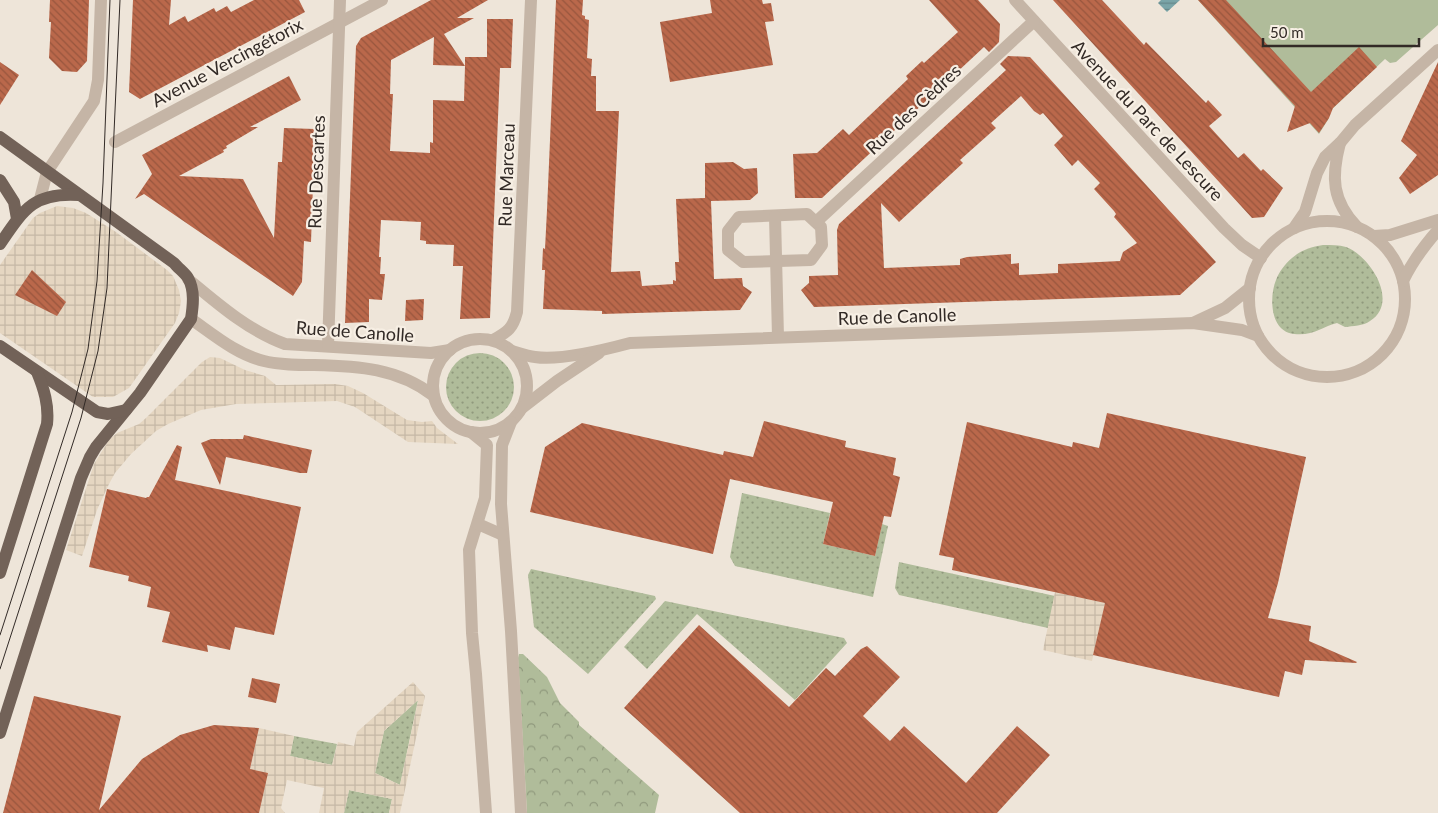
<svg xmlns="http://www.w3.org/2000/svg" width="1438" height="813" viewBox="0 0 1438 813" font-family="Lato,sans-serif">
<defs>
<pattern id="grass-dots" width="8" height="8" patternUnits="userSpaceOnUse" patternTransform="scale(1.25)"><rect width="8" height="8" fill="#b0bc9a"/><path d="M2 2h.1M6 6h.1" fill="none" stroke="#90997d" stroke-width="1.8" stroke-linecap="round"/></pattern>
<pattern id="forest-crowns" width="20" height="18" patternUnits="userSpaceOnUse" patternTransform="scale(1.25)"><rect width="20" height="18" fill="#b0bc9a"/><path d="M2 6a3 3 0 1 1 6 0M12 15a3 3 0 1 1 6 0" fill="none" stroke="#90997d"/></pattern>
<pattern id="plaza-grid" width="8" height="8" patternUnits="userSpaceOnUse" patternTransform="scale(1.25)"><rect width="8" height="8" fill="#e5d6c1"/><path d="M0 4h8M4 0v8" fill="none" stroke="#c5b8a6"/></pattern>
<pattern id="water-rules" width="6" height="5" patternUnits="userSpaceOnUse" patternTransform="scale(1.25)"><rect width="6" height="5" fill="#7aa5a8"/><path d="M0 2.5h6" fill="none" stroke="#658789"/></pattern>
<pattern id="building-back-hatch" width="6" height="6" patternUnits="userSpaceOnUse" patternTransform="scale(1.25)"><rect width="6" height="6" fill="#ba684b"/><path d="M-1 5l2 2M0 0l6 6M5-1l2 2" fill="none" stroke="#98563e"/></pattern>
</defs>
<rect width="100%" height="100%" fill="#eee5d9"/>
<!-- grass -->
<g fill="url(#grass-dots)">
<path d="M1323,245C1331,245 1339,245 1346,247C1370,256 1400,302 1370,321C1363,326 1353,326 1345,327L1337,323C1321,327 1314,336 1294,334C1270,332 1269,297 1276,280C1279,272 1285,264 1292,258C1301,250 1311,247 1323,245Z"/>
<circle cx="480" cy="387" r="34"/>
<polygon points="742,493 830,513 823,544 875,556 882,524 888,526 873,597 735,566 730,557"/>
<polygon points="899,562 1055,596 1048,628 899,595 895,588"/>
<polygon points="531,569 655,596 656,599 588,674 534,627 528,575"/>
<polygon points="665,601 844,638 847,643 795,700 697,614 647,669 624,647"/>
<polygon points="418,700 400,785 375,773 384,731"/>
<polygon points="294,736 337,744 332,765 290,756"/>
<polygon points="349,790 392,799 389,813 344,813"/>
</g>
<!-- forest -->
<polygon fill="url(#forest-crowns)" points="519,654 523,654 547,677 560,703 579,722 579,725 659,795 655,813 527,813 518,658"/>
<!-- pitch -->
<polygon fill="#b0bc9a" points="1198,0 1438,0 1438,25 1396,62 1390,63 1385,59 1329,112 1329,118 1319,134"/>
<!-- plaza -->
<g fill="url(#plaza-grid)" fill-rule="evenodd">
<polygon points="57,206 73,208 86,213 116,232 167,270 173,276 179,290 181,301 179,313 175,323 129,388 113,397 93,397 0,333 0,265 33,218 40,213"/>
<polygon points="210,357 220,358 245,370 265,376 276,385 335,384 348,386 363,393 407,420 422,422 432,421 437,428 458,444 408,442 355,407 337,401 236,404 201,410 168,424 156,431 131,454 115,473 109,484 97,510 82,556 66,550 94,464 109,440 117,433 139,424 146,418 202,362"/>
<polygon points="1055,592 1105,603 1092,661 1043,650"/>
<path d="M413,682L425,696L400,813H389L392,799L349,790L344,813H319L324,788L287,780L281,808L285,813H259L250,769L259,728L294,736L290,756L332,765L338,742L354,746L357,732ZM417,701H418L400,785L375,773L384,731Z"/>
</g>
<!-- water -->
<polygon fill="url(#water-rules)" points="1161,0 1180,0 1167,12 1158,3"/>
<!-- building -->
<g fill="url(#building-back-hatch)" fill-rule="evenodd">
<polygon points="50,0 89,0 87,61 77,72 62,71 49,58 51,22 49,22"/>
<polygon points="133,0 171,0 169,25 185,16 188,22 214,8 216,12 227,6 231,12 254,0 299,0 305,12 140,99 129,92"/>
<path d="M431,0H488L457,18H474L444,34L465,66V57H487V19H513L511,68H500L490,318L460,319L463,266H453L454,245L426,244V241L420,240L421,222L381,220L379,257H381L380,274H385L382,300L369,299V322L345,323L356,46L361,38ZM434,37L433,65L465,66L464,101L433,100V143L430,142V153L390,151L393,94H390L391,60Z"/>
<polygon points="556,0 583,0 582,15 585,16 585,19 589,20 587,58 592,59 591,76 596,76 596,111 619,111 611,272 640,271 642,286 673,284 673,280 676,281 675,262 679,262 676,199 705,198 705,163 733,162 744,169 757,168 758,193 750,200 711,201 714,279 742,278 743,286 752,292 740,310 602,314 602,311 543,309 545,270 542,270 543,248 545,249 547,210"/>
<polygon points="710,0 762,0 763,4 771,3 774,21 765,22 773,65 670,82 660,22 712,13"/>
<polygon points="929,0 978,0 1000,24 999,42 989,52 984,47 822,198 795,198 793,154 817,153 843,129 849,135 908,79 906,76 922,61 924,63 958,32"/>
<polygon points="1053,0 1102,0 1144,45 1146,42 1206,103 1208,100 1222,115 1209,126 1238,158 1244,153 1261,171 1263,169 1283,188 1264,217 1252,218"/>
<polygon points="1198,0 1226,0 1311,92 1359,47 1377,67 1333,108 1329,118 1319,133 1310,123 1287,132 1295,106"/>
<path d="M1008,56L1030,57L1216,262L1180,295L814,307L801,290L809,283V276L838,275L837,230L839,224L1006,70L1000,64ZM1021,96L1034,111L1040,115L1043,113L1063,136L1054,145L1072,166L1078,160L1100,183L1094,189L1114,211L1116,214L1114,217L1137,243L1123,252L1120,261L1058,264V273L1019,275V263L1011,264V254L967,257L960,259V265L884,268L881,203L899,222L963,163L960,160L996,128L991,123Z"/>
<polygon points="0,62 19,75 0,105"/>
<polygon points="1438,62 1438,175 1410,194 1399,178 1417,155 1401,141"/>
<polygon points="289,76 301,100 250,127 258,127 226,146 227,148 223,150 224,152 179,176 243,179 274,238 278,162 282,162 284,128 315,129 311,242 304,241 302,282 293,296 144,194 135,199 152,174 142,155"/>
<polygon points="32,270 66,302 57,316 15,295"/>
<polygon points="424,299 423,320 405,321 406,300"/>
<polygon points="1107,413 1306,457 1278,583 1268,618 1311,626 1309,641 1357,662 1356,663 1305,660 1302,675 1285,671 1279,697 1093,655 1105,603 952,570 954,558 939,555 967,422 1072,447 1073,442 1099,448"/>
<polygon points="764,421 846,441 845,447 896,458 893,475 900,477 891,517 884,516 875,556 823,544 833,502 730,479 713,554 530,512 545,447 582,423 723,455 724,451 753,457"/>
<polygon points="244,435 312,450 307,473 300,473 226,457 220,485 201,443 211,439 243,439"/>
<polygon points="177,445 182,447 175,480 301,507 274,635 235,627 230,650 207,645 208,652 162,642 170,612 147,607 151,587 128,581 129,576 89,567 107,489 146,498 147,497 149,497"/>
<polygon points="699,625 789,707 826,668 835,676 861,649 867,646 900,677 863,716 890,741 904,726 966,783 1017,726 1050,755 997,813 740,813 624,708"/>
<polygon points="252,678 280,684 276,703 248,697"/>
<polygon points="34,696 121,716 99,810 142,759 180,735 214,725 259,728 250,769 268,773 259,813 3,813"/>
</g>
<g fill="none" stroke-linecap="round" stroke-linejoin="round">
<!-- minor -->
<g stroke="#c5b5a6" stroke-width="12">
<polyline points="1015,0 1224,228 1242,245 1261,258"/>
<polyline points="115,142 382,0"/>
<polyline points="1340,143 1355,125 1438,50"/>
<polyline points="40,199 47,172 94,101 98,80 101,0"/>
<polygon points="807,214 821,227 822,245 811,260 743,262 728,250 728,231 739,217"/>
<polyline points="775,216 778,337"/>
<circle cx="1327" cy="299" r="78"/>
<polyline points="816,222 1034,21"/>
<path d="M1294,228L1305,212L1317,173L1325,157L1340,143C1331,177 1332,201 1357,227"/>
<polyline points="1374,236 1390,235 1438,220"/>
<path d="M188,279C218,304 249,331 285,344L431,353L450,350"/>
<path d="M1403,281C1412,262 1424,246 1438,230"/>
<path d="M191,319C214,335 236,354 264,361C280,365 297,365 314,365C358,366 398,368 434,396"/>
<polyline points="1193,323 1225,308 1250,288"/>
<circle cx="480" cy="386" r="47"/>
<path d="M493,340C508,332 513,328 517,312L531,0"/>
<polyline points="328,346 340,0"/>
<path d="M512,351C519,353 527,356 535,357C561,361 604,350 630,343L1193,323L1242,330L1258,336"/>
<polyline points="522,408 557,381 599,353"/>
<polyline points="511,422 502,445 501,504 511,631 521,813"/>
<polyline points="471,432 487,445 485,498 469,550 472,633 476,674 486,813"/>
<polyline points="478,524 503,535"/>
</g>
<!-- major -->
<g stroke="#726258" stroke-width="12">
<path d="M0,137L174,263C178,268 185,273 188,278C195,290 193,306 191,319L140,393L96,447L90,457L81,478L0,733"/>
<polyline points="0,180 14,202 17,219"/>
<path d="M0,244C24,209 34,192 79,195"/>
<polyline points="0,346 97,412 108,414 126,410"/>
<path d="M0,573L47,424C49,405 44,389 37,372"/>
</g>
<!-- tram -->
<g stroke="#322a26" stroke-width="1">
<polyline points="0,635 72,412 88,349 97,281 103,183 110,0"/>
<polyline points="0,669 81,418 98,351 107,288 120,0"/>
</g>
</g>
<g text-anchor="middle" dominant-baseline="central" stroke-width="4.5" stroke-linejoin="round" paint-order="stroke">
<!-- street labels -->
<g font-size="18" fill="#322a26" stroke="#f7efe4">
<text transform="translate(227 62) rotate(-28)">Avenue Vercingétorix</text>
<text transform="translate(913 109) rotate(-43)">Rue des Cèdres</text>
<text transform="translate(1148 120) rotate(47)">Avenue du Parc de Lescure</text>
<text transform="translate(316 172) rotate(-88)">Rue Descartes</text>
<text transform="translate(506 175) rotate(-88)">Rue Marceau</text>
<text transform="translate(897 316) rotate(-2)">Rue de Canolle</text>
<text transform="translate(355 331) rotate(4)">Rue de Canolle</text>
</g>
</g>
<!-- scale -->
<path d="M1263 38v8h156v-8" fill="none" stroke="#322a26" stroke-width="2.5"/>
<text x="1270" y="38" font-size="15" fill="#322a26" stroke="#f7efe4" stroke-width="4" paint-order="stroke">50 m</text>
</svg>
